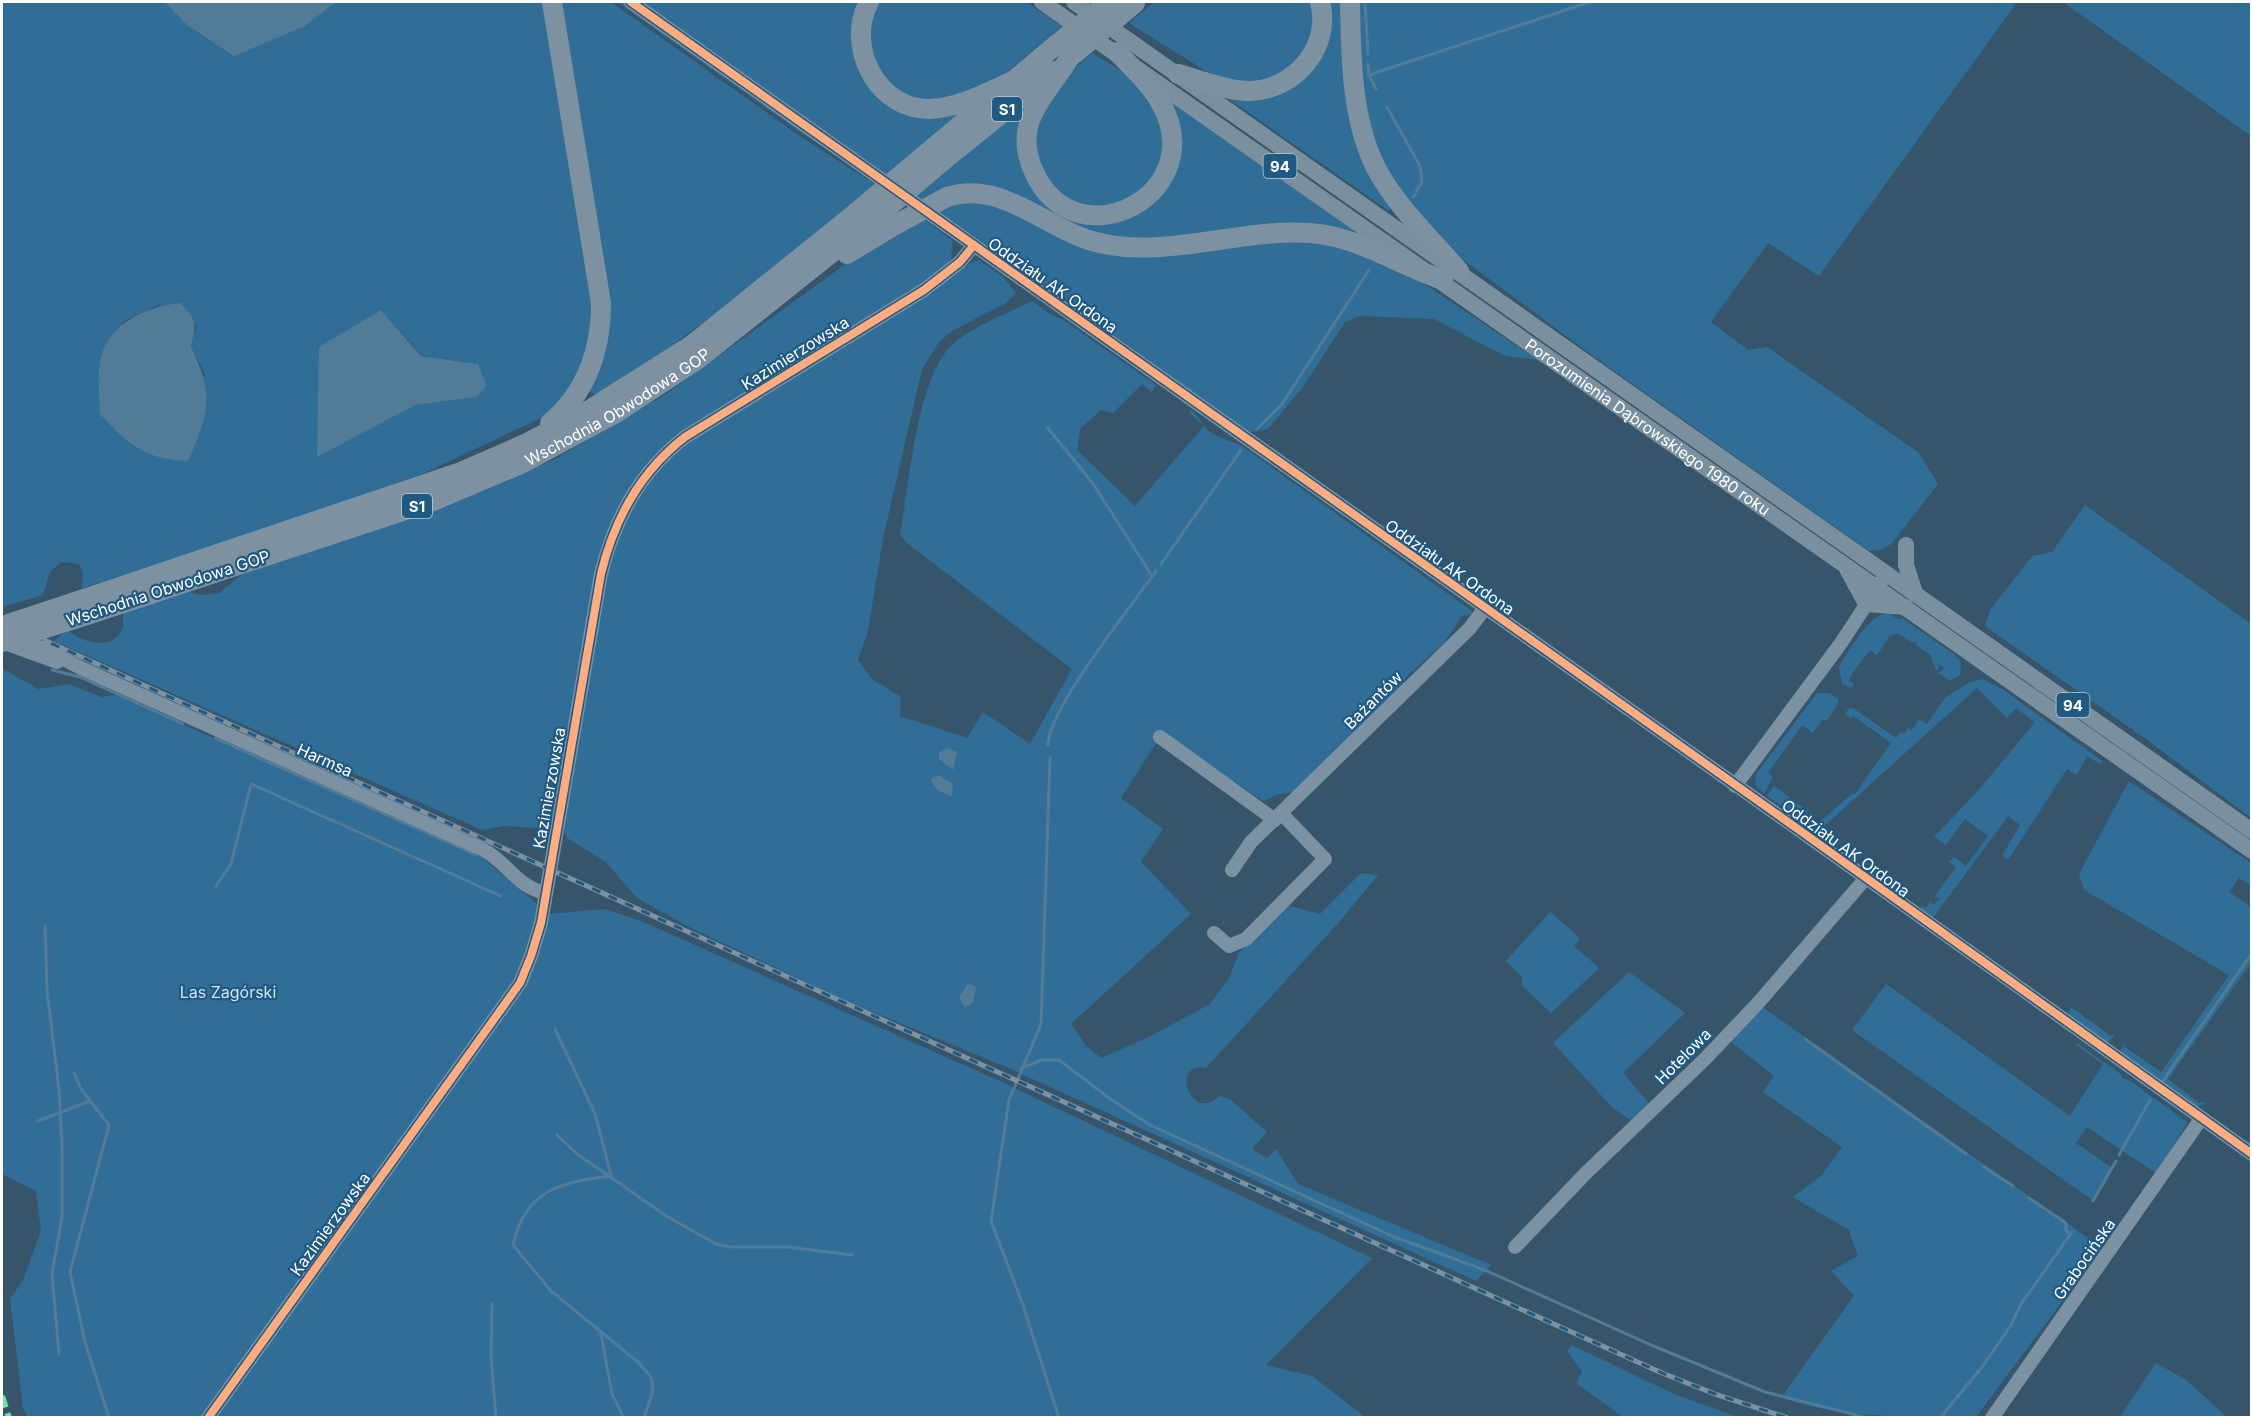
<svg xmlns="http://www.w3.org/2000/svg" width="2253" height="1419" viewBox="0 0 2253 1419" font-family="Inter,sans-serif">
<rect width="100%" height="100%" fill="#36556b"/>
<!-- green -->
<g fill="#306e97" fill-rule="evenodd">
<path d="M2,2H225L194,30L209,39L305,26L336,2H545L596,305L586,366L554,409L541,418L422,474L273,527L82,588L83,572L79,564L61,562L50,572L43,595L2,607ZM158,305L197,326L191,346L206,377L107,342L124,321ZM381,310L422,356L478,364L476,397L415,405Z"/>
<polygon points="557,2 611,2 801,137 876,185 732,302 621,382 596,395 589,391 603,345"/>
<polygon points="617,2 624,2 859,170 803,134"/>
<polygon points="640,2 864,2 881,96 972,107 886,177"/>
<polygon points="876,2 1026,2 1062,26 997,80 974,93 929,103 894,91 869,52 870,16"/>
<polygon points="1154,2 1316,2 1317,15 1306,55 1270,83 1222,81 1129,23"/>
<polygon points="1328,2 1344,2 1346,66 1393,204 1389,211 1219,92 1287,89"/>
<polygon points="1356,2 2017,2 1819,276 1768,243 1711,322 1748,350 1767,347 1919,453 1938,484 1892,543 1882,550 1869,551 1593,356 1465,261 1438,237 1403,198 1378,154 1361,86"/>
<polygon points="2063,2 2251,2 2251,136"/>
<polygon points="1092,53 1133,78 1143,88 1167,136 1153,184 1105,211 1061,199 1036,161 1035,125 1067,74"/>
<path d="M1161,90L1374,242L1340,231L1148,241L1101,237L1017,198L922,200L915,195L1037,95L1024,124L1048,203L1139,213C1152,204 1159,193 1166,181C1189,144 1182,125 1161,90Z"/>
<polygon points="961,200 1008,208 1078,241 1316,238 1411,275 1538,360 1505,356 1434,319 1360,316 1345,322 1303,387 1268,429 1248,433 1036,278 936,210"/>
<path d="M921,217L953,241L951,259L938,273L716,412L617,514L551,829L504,826L482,830L54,641L68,629C80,643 112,651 122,630C124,625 123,617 123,611L189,592L203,595L219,593L241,575L468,497L555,459L669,392L847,263Z"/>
<path d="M979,260L1003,277L1016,293L1006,303L952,331L939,342L922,369L883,538L868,631L858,660L872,679L901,697L900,716L967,738L983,712L1030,744L1072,669L908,544L900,535C909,486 917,379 951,346C972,326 1007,314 1032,301L1052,315L1065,321L1156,385L1152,392L1142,384L1113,413L1101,410L1080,429L1077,450L1135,506L1204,426L1189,413L1191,410C1200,417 1203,426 1210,432C1220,439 1232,441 1242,446L1476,614L1462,616L1444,643L1407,676L1397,691L1299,792L1279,794L1263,801L1233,781L1158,740L1121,798L1163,829L1141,862L1191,914L1071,1024L1086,1046L1101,1058L1149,1037L1210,1004L1229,978L1239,953L1285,905L1320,914L1361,873L1378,875L1340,921L1206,1068C1184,1063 1179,1089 1199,1103H1209L1220,1096L1231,1100L1267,1132L1252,1149L1267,1158L1276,1149L1298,1184L1491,1265L1476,1281L1006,1067L849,1002L691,928L637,898L606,862L567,838L564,829L609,561L617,537L642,490L666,459L706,429L931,291L970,263Z"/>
<polygon points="2085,505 2251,624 2251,818 2146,739 1985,626 1990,610 2032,556 2052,552"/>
<path d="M1888,613L1900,620L1902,618L1955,655L1961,662L1960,675L1950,681L1938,673L1944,668L1939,665L1937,672L1930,655L1916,645L1917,642L1913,643L1897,633L1890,636L1877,655L1870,650C1861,663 1854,668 1849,681L1854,684L1852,688L1842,684L1839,666C1851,650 1867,615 1888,613Z"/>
<polygon points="2,668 38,689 70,684 101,697 116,695 479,855 537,904 531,944 514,981 201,1417 28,1417 23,1408 10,1299 23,1280 41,1231 36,1191 2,1174"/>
<polygon points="1983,679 2005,691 2102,761 2100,764 2087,756 2077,775 2067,769 2008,860 2002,856 2020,825 2008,816 1933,918 1922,910 1921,906 1926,908 1930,902 1934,905 1940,898 1934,897 1956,867 1949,862 1954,857 1966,866 1988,836 1965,819 1946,845 1934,837 1977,792 2035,722 2016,708 2007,718 1977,688 1821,829 1835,841 1834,843 1817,831 1816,825 1853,793 1855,794 1891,743 1853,716 1851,718 1845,714 1849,708 1853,708 1896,738 1901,732 1904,734 1908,728 1912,730 1919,719 1927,724 1945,698 1970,682"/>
<polygon points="1817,693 1829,693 1838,698 1838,704 1827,721 1823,719 1813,733 1802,725 1768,773 1773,777 1764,794 1755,784 1756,774"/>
<polygon points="2129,781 2251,863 2251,886 2239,878 2229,892 2251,907 2251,963 2168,1079 2199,1103 2207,1102 2197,1108 2120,1053 2125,1039 2124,1046 2161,1072 2229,975 2084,890 2079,874"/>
<polygon points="1774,786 1808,811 1802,817 1797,816 1767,796"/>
<polygon points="605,909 641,921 1002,1082 1372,1258 1266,1365 1312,1376 1365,1417 215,1418 492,1032 547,914"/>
<polygon points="1550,912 1580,938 1574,946 1599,968 1551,1013 1521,985 1523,978 1506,961"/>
<polygon points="1629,972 1685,1013 1623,1073 1651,1106 1632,1121 1613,1108 1553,1043"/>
<polygon points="1886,984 2070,1116 2103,1064 2076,1045 2077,1043 2122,1075 2121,1077 2129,1080 2187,1122 2186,1126 2156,1173 2087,1127 2076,1143 2112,1168 2092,1200 1852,1030"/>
<path d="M1761,1006L2102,1248L1976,1417C1913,1417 1844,1419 1786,1399L1785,1392L1854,1296L1831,1271L1858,1256L1849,1230L1793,1197L1821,1176L1842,1147L1763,1092L1774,1076L1730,1041Z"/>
<polygon points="2071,1007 2111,1036 2116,1033 2107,1044 2068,1014"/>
<polygon points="1572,1345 1674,1394 1737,1417 1623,1417 1576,1383 1582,1371 1567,1351"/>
<polygon points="2156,1363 2186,1380 2227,1417 2120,1417"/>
</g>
<!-- water -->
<g fill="#527b97">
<polygon points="165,2 336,2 305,26 234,56 187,25"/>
<path d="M180,303C196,318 197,326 191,346C214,396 210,411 188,461C144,459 129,445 100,414C100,398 97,379 100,362C107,323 145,307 180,303Z"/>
<polygon points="381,310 421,356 478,364 487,386 476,397 415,405 317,457 319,347"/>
<polygon points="947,748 957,752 953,770 939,759 939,753"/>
<path d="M939,775L953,784L952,796C942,793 933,789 931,779Z"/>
<polygon points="968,983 976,987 973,1003 965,1007 959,998"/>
</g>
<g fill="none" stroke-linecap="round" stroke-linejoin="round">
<!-- stream -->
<g stroke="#527b97" stroke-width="3">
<polyline points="1365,2 1368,54"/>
<polyline points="1368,64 1369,75"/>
<polyline points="1376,89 1369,75 1590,2"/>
<polyline points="1387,107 1420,166 1422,182 1413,197"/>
<polyline points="1047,427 1094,485 1152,576"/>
<polyline points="1257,429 1282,404 1369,270"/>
<polyline points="1161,564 1241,450"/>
<polyline points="52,670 80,677 183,724"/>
<polyline points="215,738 476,855"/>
<path d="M1048,745C1049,707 1131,607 1156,571"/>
<polyline points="1050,758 1041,1024 1009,1100 991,1221 1023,1305 1059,1418"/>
<polyline points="216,886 231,864 251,784 501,896"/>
<polyline points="45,926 47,990 59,1090 62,1146 62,1217 52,1274 59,1354"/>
<polyline points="555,1029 595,1114 611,1175"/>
<polyline points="1805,1039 1966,1154"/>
<polyline points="1021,1068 1042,1060 1059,1060 1109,1098 1150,1125 1392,1236 1487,1271 1651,1345 1765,1392 1868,1418"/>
<polyline points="74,1073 81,1089 109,1125 70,1272 85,1342 109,1418"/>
<polyline points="2160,1085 2252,953"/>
<polyline points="38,1121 90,1101"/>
<polyline points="557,1135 577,1154 668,1217 716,1244 732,1247 788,1247 852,1255"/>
<polyline points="2119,1155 2150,1100"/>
<polyline points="1984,1167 2013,1186"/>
<path d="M611,1176C562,1182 525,1189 513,1245L551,1291L638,1362L651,1377L653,1390L644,1418"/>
<polyline points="2029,1198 2066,1223 2066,1230 2070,1235"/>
<polyline points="2093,1201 2116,1161"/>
<polyline points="492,1304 491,1357 496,1418"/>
<polyline points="601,1334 612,1394 624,1418"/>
<polyline points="1940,1418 1982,1367 2011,1325 2021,1304 2072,1232"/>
</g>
<!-- minor -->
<g stroke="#7c91a1" stroke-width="14">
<polyline points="631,2 1802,832 2252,1154"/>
<path d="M16,635L83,669L482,849C509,863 514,885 545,893"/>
<polyline points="2,642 57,662"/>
<polyline points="1160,737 1275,820"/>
<polyline points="1735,786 1841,643 1887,573"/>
<polyline points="1232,870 1251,842 1470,628 1485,608"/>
<polyline points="1214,933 1229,946 1246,939 1325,859 1282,814"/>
<polyline points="1515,1247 1586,1173 1705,1059 1759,1002 1865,879"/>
<path d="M208,1418L520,983L531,956L541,923L601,574C614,520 641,471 685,437L924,290L960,262L974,245"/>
<polyline points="1992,1418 2201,1119"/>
</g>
<!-- major -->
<g stroke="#7a909f" stroke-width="16">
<path id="s1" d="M1042,2L2252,851"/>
<polyline points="1074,2 2252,831"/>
<polyline points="1906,545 1906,565 1915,593"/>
<polyline points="1847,569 1866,604 1906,607"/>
</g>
<!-- highway -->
<g stroke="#7d91a1" stroke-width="20">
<path d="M869,2C845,46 877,110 930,109C960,108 990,91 1017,79"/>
<path d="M1350,2C1351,56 1351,118 1376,168C1396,206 1431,239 1459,271"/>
<path d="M1070,57C1057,78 1037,100 1029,123C1024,140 1027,157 1034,172C1076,265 1215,193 1159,100C1149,82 1131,67 1117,52"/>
<path d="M1178,74C1201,80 1226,91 1250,91C1295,90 1332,46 1320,2"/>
<polyline points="933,148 1057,44"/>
<polyline points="944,160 1054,71"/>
<path d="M947,197C1002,179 1047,230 1096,242C1164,260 1240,228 1310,233C1357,236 1399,265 1443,280"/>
<polyline points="847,254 895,225"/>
<path d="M550,423C587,392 601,351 601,303L552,2"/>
<polyline points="72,603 461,472 525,444 591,409 692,345 857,212"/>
<path id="s2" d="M87,615L433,501L523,463L616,413L697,360L869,223"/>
</g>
<!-- rail casing -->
<g stroke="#7d91a1" stroke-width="5">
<polyline id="rail" points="2,621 1662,1373 1715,1394 1788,1418"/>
</g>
<!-- rail -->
<use href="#rail" stroke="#205981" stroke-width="3" stroke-dasharray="9" stroke-linecap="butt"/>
<!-- highway-bridge -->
<g stroke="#7d91a1" stroke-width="20">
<polyline points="1057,44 1109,2"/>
<polyline points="1074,54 1135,3"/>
<polyline points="857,212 933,148"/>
<polyline points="869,223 944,160"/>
<polyline points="895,225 947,197"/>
<polyline points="2,626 72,603"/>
<polyline points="2,642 87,615"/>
</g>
<!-- quiet -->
<polyline stroke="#66e7a1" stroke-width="6" stroke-dasharray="12 6" stroke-linecap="butt" points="2,1396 9,1418"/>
<!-- cycleway casing -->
<g stroke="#205981" stroke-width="11">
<g id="cycleway">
<polyline points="631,2 1802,832 2252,1154"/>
<path d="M208,1418L520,983L531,956L541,923L601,574C614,520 641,471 685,437L924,290L960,262L974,245"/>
</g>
</g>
<!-- cycleway -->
<use href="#cycleway" stroke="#ffac80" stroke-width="8"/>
</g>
<g text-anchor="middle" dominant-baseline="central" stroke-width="4.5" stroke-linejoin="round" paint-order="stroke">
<!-- shield labels -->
<g fill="#205981" stroke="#bccdd9" stroke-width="1.5">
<rect x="992" y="97" width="30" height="24" rx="4.5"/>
<rect x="1263.5" y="154" width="33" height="24" rx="4.5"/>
<rect x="402" y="494" width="30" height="24" rx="4.5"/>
<rect x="2056.5" y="693" width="33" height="24" rx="4.5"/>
</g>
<g font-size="15" font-weight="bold" fill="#fff">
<text x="1007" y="109">S1</text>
<text x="1280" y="166">94</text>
<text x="417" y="506">S1</text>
<text x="2073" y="705">94</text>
</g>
<!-- street labels -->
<g font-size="16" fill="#fff" stroke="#205981">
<text transform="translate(1053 285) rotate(35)">Oddziału AK Ordona</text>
<text transform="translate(795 353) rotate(-32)">Kazimierzowska</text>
<text stroke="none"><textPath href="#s2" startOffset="572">Wschodnia Obwodowa GOP</textPath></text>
<text stroke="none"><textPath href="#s1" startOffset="740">Porozumienia Dąbrowskiego 1980 roku</textPath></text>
<text transform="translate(1450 567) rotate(35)">Oddziału AK Ordona</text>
<text transform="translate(168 588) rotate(-18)">Wschodnia Obwodowa GOP</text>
<text transform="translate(1373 700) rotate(-45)">Bażantów</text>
<text transform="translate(325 760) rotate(24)">Harmsa</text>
<text transform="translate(549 788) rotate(-80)">Kazimierzowska</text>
<text transform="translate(1846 848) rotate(36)">Oddziału AK Ordona</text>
<text transform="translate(1683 1056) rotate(-45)">Hotelowa</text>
<text transform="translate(330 1224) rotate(-54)">Kazimierzowska</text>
<text transform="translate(2084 1259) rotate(-55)">Grabocińska</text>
</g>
<!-- park labels -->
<g font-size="16" fill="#cae5f6" stroke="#205981">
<text x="228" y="992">Las Zagórski</text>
</g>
</g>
<!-- border -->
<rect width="2253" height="1419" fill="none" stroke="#ffffff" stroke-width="6"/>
</svg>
